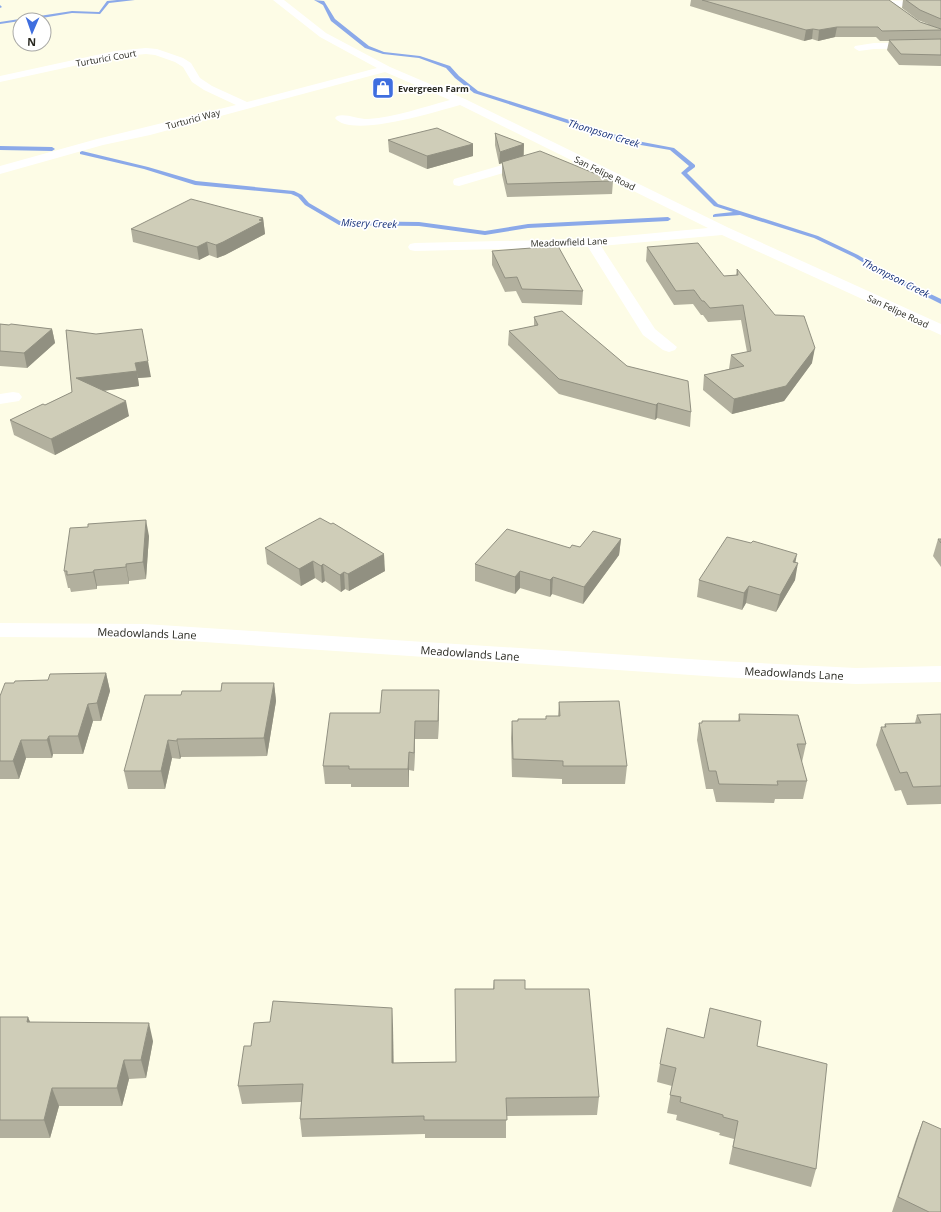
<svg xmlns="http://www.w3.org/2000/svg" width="941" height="1212" viewBox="0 0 941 1212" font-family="'Open Sans',sans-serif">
<rect width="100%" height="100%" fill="#fdfce6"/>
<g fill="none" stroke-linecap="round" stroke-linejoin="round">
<!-- stream -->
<g fill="#8ba9e9" fill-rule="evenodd">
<polygon points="117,0 135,0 109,3 100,14 72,13 30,20 20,20 20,21 0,24 0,22 72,11 99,12 107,1"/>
<polygon points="314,0 324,1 335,19 369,46 384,52 420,56 450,66 459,76 478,91 632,140 674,148 695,165 695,167 687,173 718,204 818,236 858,255 893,276 941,299 941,304 889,278 854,257 814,238 740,215 713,217 713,215 715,214 733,212 714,206 681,173 689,166 670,150 629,143 474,93 455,78 446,68 419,58 383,54 365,48 331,21 323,5"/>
<polygon points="0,5 2,7 0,8"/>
<polygon points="0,146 52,147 55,149 52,151 0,150"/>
<polygon points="82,151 148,167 196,181 294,191 302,195 309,203 340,221 419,222 485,231 528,224 668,217 671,219 668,221 528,228 485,235 419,226 339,225 305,205 298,197 291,194 195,185 144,169 80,154 80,152"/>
</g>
<!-- minor -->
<g fill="#fff" fill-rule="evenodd">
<path d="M273,0H284L326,33L390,67L465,99L729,228L941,324V335L722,235L601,246L655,329L677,347L675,350L669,352L663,350L643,335L588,247L415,251L410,250L408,247L410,244L415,243L592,239L708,228L460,105C438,111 351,139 335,118L337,116C345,113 358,119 368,119C396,117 423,107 450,100L385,72L150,135L103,145L0,174V166L97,139L236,105L204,90L192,82L183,67L175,62L155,55L146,54L115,57L0,82V76L115,51L146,48L157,49L183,58L191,63L200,78L212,86L247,102L377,68L320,37Z"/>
<polygon points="941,0 941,6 866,7 861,4 866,1"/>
<polygon points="941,42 941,48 874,49 859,51 854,48 855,46 874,43"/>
<polygon points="530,157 534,158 536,161 534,164 459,186 454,185 453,182 454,179"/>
<polygon points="13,392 19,393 22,397 19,401 0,404 0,394"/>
<polygon points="0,623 145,624 720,661 856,668 941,666 941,682 856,684 720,677 145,638 0,637"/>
</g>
</g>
<!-- wall -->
<g fill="#b2b09e">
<polygon points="691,0 889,0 920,22 928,24 918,20 902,8 903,0 941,0 941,66 899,65 887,50 889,41 880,41 876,37 835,37 818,41 812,39 804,41 690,6"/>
<polygon points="495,133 524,144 524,156 613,181 612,194 507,197 502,175 502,163 499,164 495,145"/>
<polygon points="388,140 473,144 473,156 427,169 389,152"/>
<polygon points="263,218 265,234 225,255 217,258 209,255 199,260 133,242 131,229"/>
<polygon points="647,247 724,276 736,275 737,269 812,363 784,401 732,414 703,390 704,375 729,369 731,355 747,352 741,320 708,322 703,315 701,315 693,304 674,305 646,261"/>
<polygon points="492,251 583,291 582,305 522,303 516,291 505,292 492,265"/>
<polygon points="534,317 627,366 691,412 690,427 657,418 655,420 559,394 508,345 509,331 534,326"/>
<polygon points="0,324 52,329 55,343 27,368 0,366"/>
<polygon points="66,330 151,377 138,378 139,386 103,391 129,416 55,455 14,435 10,420 45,405 72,392"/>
<polygon points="149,536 146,579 129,581 129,584 97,586 97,589 71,592 70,588 68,588 64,571"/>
<polygon points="621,539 619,555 583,604 552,594 550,597 520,588 515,594 475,581 475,564 570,548 580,547"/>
<polygon points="938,539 941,539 941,567 933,556"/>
<polygon points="265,548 385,571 349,591 345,589 341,592 325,581 322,583 315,578 301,586 267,564"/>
<polygon points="796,563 795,580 776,612 746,603 742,610 697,597 699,580"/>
<polygon points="106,673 110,691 101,721 93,721 83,754 53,754 52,758 26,758 19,779 0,779 0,696 48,680"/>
<polygon points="274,683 276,701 267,756 181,757 180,759 172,758 165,789 128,789 124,771 181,695 221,691"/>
<polygon points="439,690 439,708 438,739 415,739 414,771 409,770 409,787 351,787 351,784 325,784 323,766 380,713"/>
<polygon points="559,702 627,766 625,784 562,784 562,779 512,777 511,738 512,721 546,719 558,716"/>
<polygon points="739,714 806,744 802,762 801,762 807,781 803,799 775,799 774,803 716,802 713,789 706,789 697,740 699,723 702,723 702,721 738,721"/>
<polygon points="941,714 941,804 907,805 901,790 895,791 876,745 881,727 884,727 885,724 915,723 917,715"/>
<polygon points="494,980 525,989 599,1097 597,1115 506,1116 506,1138 425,1138 425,1134 302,1137 300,1119 301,1102 242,1104 238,1086 251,1046 393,1026 393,1063 456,1062 493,989"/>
<polygon points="0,1017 28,1017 30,1022 153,1041 146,1078 129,1079 122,1106 59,1106 50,1138 0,1138"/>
<polygon points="757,1046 816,1169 811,1187 729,1164 734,1139 719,1135 720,1133 676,1120 677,1115 667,1113 672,1086 657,1082 660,1064"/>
<polygon points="923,1121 941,1212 892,1212 916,1139"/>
</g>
<!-- shaded-wall -->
<g fill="#919081">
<polygon points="837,27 835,37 818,41 819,30"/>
<polygon points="813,29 812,39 804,41 806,30"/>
<polygon points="473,144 473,156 427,169 427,156"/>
<polygon points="524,144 523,157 499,164 500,152"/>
<polygon points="263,218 265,234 225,255 217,258 216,245"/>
<polygon points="207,242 209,255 199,260 197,247"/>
<polygon points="52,329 55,343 27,368 24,353"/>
<polygon points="815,348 812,363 784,401 732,414 734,399"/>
<polygon points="148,361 151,377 138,378 135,363"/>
<polygon points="137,371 139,386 79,394 76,378"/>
<polygon points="126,401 129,416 55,455 51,439"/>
<polygon points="658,403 657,418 655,420 656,405"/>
<polygon points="146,520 149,536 146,579 143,562"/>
<polygon points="621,539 619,555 583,604 584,587"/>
<polygon points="384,554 385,571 349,591 348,574"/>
<polygon points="797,554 794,570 798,563 795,580 776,612 780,595 793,562"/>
<polygon points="313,561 315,578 301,586 299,569"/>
<polygon points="126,564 129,581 129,584 126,567"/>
<polygon points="323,564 325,581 322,583 321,566"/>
<polygon points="94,570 97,586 97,589 93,572"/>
<polygon points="520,571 520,588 515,594 515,577"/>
<polygon points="344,572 345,589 341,592 340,575"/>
<polygon points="553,577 552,594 550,597 550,580"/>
<polygon points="749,586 746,603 742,610 744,593"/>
<polygon points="106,673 110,691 101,721 97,703"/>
<polygon points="274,683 276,701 267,756 264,738"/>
<polygon points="439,690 439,708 438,739 438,721"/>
<polygon points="88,704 93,721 83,754 78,736"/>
<polygon points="415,721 415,739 414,771 414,753"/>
<polygon points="49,736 53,754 52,758 47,740"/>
<polygon points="177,739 181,757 180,759 177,741"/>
<polygon points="21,740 26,758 19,779 13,761"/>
<polygon points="168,740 172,758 165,789 161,771"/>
<polygon points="409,752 409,787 408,769"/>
<polygon points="392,1008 393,1026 394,1081 392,1063"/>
<polygon points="28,1017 35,1035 27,1022"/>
<polygon points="149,1023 153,1041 146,1078 141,1060"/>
<polygon points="124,1060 129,1079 122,1106 117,1088"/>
<polygon points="52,1088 59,1106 50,1138 44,1120"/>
</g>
<!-- building -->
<g fill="#cfcdb8" stroke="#919081">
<polygon points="702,0 889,0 920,22 941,29 941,30 882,31 878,27 837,27 819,30 813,29 806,30"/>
<polygon points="906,0 941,0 941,19 920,10"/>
<polygon points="941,39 941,55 901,54 889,40"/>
<polygon points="437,128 473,144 427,156 388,140"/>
<polygon points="495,133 524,144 500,152"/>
<polygon points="540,151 613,181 507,184 502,162"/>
<polygon points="191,199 263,218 259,220 263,221 223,242 216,245 207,242 197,247 131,229"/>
<polygon points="698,243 724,276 738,275 737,269 775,315 804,316 815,348 786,386 734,399 704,375 744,366 731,355 751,351 743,305 710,308 704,301 702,301 694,290 676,291 647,247"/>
<polygon points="558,246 583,291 522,289 517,277 505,278 492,251"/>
<polygon points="562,311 627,366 688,381 691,412 658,403 656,405 559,379 509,331 538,325 534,317"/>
<polygon points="0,324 9,325 11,324 52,329 24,353 0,351"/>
<polygon points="142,329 148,361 135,363 137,371 76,378 126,401 51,439 10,420 43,404 45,405 72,392 66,330 96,334"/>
<polygon points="320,518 331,524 333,523 384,554 348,574 344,572 340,575 323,564 321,566 313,561 299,569 265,548"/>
<polygon points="146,520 143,562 126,564 126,567 94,570 93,572 67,575 67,571 64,571 70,528 88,527 88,524"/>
<polygon points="507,529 570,548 572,545 580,547 593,531 621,539 584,587 553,577 550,580 520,571 515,577 475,564"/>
<polygon points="727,537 751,543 753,541 797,554 793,562 798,563 780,595 749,586 744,593 699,580"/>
<polygon points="938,539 941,539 941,543"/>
<polygon points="106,673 97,703 88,704 78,736 49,736 47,740 21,740 13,761 0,761 0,696 5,683 14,683 15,681 48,680 50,674"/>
<polygon points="222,683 274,683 264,738 177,739 177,741 168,740 161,771 124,771 145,695 181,695 182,691 221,691"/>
<polygon points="382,690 439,690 438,721 415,721 414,753 409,752 408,769 349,769 349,766 323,766 330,713 380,713"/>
<polygon points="619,701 627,766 563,766 563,761 513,759 512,721 518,721 518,719 546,719 546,716 560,716 559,702"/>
<polygon points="739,714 798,715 806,744 797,744 807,781 777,781 778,785 719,784 716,771 709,771 699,723 702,723 702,721 740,721"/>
<polygon points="941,714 941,786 913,787 907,772 900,773 881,727 886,727 885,724 921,723 917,715"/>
<polygon points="494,980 525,980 525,989 589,989 599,1097 506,1098 507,1120 424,1120 424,1116 300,1119 303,1084 238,1086 244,1046 251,1046 254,1023 270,1022 273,1001 392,1008 392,1063 456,1062 455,989 494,989"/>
<polygon points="710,1008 761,1021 757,1046 827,1064 816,1169 733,1147 738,1121 723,1117 723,1115 680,1102 681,1097 670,1095 676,1068 660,1064 667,1028 704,1038"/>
<polygon points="0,1017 28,1017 27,1022 149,1023 141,1060 124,1060 117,1088 52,1088 44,1120 0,1120"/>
<polygon points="923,1121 941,1129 941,1212 929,1212 898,1197"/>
</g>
<!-- icons -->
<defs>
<g id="shop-square" transform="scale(1.15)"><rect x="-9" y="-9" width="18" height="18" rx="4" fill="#3f6edf" stroke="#fff"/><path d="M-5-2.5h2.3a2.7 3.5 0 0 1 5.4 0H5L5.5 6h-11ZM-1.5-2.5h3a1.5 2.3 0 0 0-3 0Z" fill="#fff"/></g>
</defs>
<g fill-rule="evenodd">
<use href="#shop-square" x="383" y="88"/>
</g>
<g text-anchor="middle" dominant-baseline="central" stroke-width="3.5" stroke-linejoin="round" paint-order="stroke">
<!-- far-street labels -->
<g font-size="9" fill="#292921" stroke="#fff">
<text transform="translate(106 58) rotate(-10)">Turturici Court</text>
<text transform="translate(193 119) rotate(-15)">Turturici Way</text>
<text transform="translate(605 173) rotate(26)">San Felipe Road</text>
<text transform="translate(569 242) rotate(-2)">Meadowfield Lane</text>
<text transform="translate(898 311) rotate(25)">San Felipe Road</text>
</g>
<!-- far-poi labels -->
<g font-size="9" font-weight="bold" fill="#292921" stroke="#fff" text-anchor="start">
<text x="398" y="88">Evergreen Farm</text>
</g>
<!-- far-water labels -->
<g font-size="10" font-style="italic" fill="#132e77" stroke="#fff">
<text transform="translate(604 133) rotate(17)">Thompson Creek</text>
<text transform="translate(369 223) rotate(2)">Misery Creek</text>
<text transform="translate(896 278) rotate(27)">Thompson Creek</text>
</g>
<!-- street labels -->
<g font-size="11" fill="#292921" stroke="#fff">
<text transform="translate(147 633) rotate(2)">Meadowlands Lane</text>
<text transform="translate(470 653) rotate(4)">Meadowlands Lane</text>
<text transform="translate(794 673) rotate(3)">Meadowlands Lane</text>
</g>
</g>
<!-- north arrow -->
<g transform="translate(32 32) rotate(182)"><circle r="19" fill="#ffffff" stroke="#a9a9a6"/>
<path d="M0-3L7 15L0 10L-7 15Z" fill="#3f6edf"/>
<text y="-6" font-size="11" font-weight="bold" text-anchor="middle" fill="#292921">N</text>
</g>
</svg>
